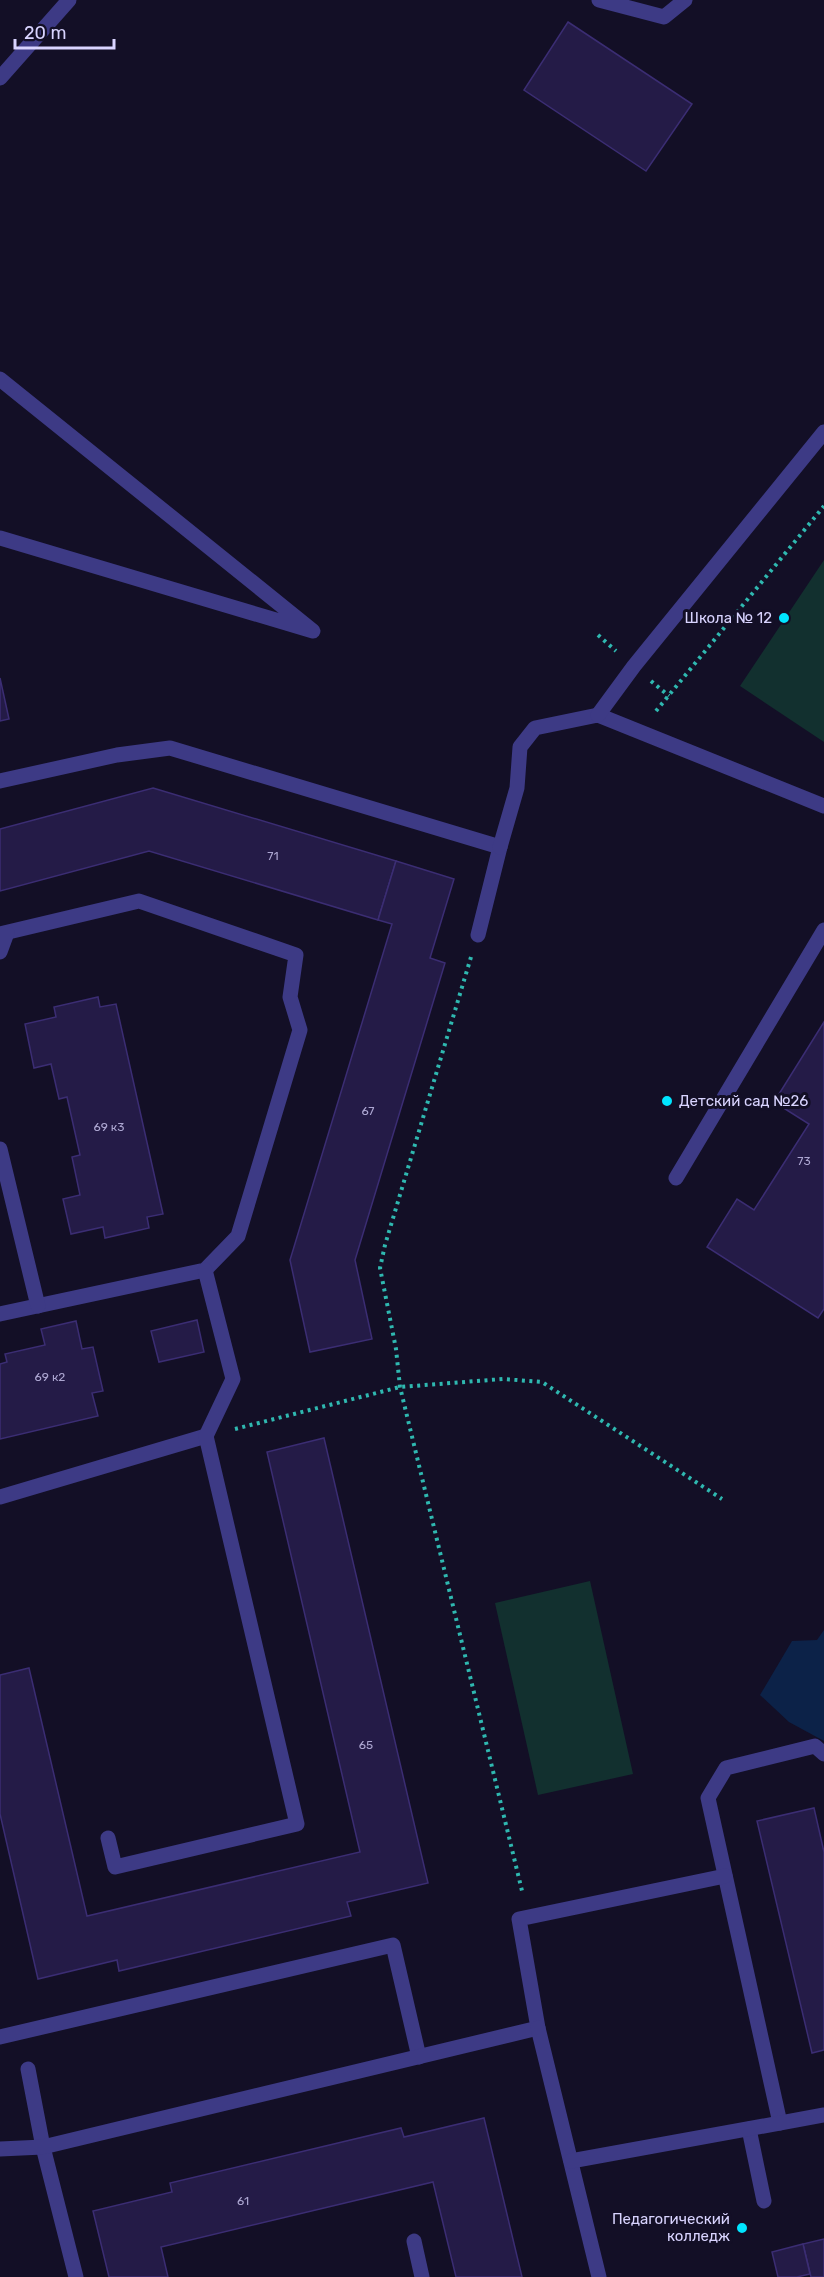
<svg xmlns="http://www.w3.org/2000/svg" width="824" height="2277" viewBox="0 0 824 2277" font-family="Rubik,sans-serif">
<rect width="100%" height="100%" fill="#130f26"/>
<!-- green -->
<g fill="#12302f">
<polygon points="824,560 824,742 740,686"/>
<polygon points="590,1581 633,1774 538,1795 495,1603"/>
</g>
<!-- water -->
<polygon fill="#0c2248" points="824,1630 824,1741 789,1722 760,1695 792,1641 817,1640"/>
<!-- building -->
<g fill="#241b47" stroke="#3b2d73" stroke-width="1.5">
<polygon points="568,22 692,104 646,171 524,90"/>
<polygon points="0,678 9,719 0,721"/>
<polygon points="153,788 396,861 378,920 149,851 0,891 0,829"/>
<polygon points="396,861 454,879 430,958 445,963 355,1260 372,1339 310,1352 290,1260 392,924 378,920"/>
<polygon points="98,997 100,1007 116,1004 163,1214 147,1217 149,1228 105,1238 103,1227 71,1234 63,1199 80,1195 72,1157 80,1155 67,1097 59,1099 51,1064 34,1068 25,1024 56,1017 54,1007"/>
<polygon points="824,1022 824,1309 818,1318 707,1247 737,1199 754,1210 809,1124 774,1102"/>
<polygon points="197,1320 204,1352 159,1362 151,1331"/>
<polygon points="76,1321 82,1349 93,1347 103,1391 92,1393 98,1416 0,1439 0,1364 7,1362 5,1354 45,1345 41,1329"/>
<polygon points="324,1438 428,1883 347,1902 351,1916 119,1971 117,1960 38,1979 0,1814 0,1675 29,1668 87,1916 360,1852 267,1452"/>
<polygon points="814,1808 824,1852 824,2050 812,2053 757,1821"/>
<polygon points="484,2118 522,2277 456,2277 433,2182 161,2247 168,2277 109,2277 93,2211 172,2192 170,2183 401,2128 404,2137"/>
<polygon points="824,2239 824,2277 811,2277 803,2244"/>
<polygon points="803,2244 810,2274 797,2277 778,2277 772,2252"/>
</g>
<g fill="none" stroke-linecap="round" stroke-linejoin="round">
<!-- path -->
<g stroke="#2fb8b0" stroke-width="4" stroke-dasharray="3 4.5" stroke-linecap="butt">
<polyline points="598,635 616,651"/>
<polyline points="651,681 669,696"/>
<polyline points="656,711 824,506"/>
<polyline points="471,957 385,1245 380,1268 396,1349 400,1387 523,1895"/>
<polyline points="235,1429 400,1387 503,1379 542,1382 722,1499"/>
</g>
<!-- service -->
<g stroke="#3d3a85" stroke-width="15">
<polyline points="599,0 664,17 685,0"/>
<polyline points="0,78 69,0"/>
<polyline points="0,379 313,631 0,538"/>
<polyline points="0,781 117,755 170,748 500,847 478,935"/>
<polyline points="500,847 517,788 520,747 535,728 598,715 824,806"/>
<polyline points="0,934 139,901 296,955 290,997 300,1030 238,1236 205,1270 0,1314"/>
<polyline points="0,952 7,933"/>
<polyline points="0,1149 38,1306"/>
<polyline points="676,1178 824,930"/>
<polyline points="0,1497 206,1436"/>
<polyline points="108,1838 115,1867 297,1824 206,1436 233,1379 205,1270"/>
<polyline points="0,2037 393,1945 419,2057"/>
<polyline points="28,2069 43,2147 76,2277"/>
<polyline points="780,2123 708,1798 726,1768 815,1746 824,1754"/>
<polyline points="749,2129 764,2201"/>
<polyline points="0,2149 43,2147 538,2028 519,1919 725,1876"/>
<polyline points="414,2241 422,2277"/>
</g>
<!-- minor -->
<g stroke="#3d3a85" stroke-width="15">
<polyline points="598,715 634,666 824,432"/>
<polyline points="538,2028 599,2277"/>
<polyline points="571,2161 824,2115"/>
</g>
</g>
<!-- markers -->
<g fill="#00e5ff" stroke="#130f26" stroke-width="2">
<circle cx="784" cy="618" r="6"/>
<circle cx="667" cy="1101" r="6"/>
<circle cx="742" cy="2228" r="6"/>
</g>
<g text-anchor="middle" dominant-baseline="central" stroke-width="6" stroke-linejoin="round" paint-order="stroke">
<!-- number labels -->
<g font-size="12" fill="#aca6d1">
<text x="273" y="856">71</text>
<text x="368" y="1111">67</text>
<text x="109" y="1127">69 к3</text>
<text x="804" y="1161">73</text>
<text x="50" y="1377">69 к2</text>
<text x="366" y="1745">65</text>
<text x="243" y="2201">61</text>
</g>
<!-- poi labels -->
<g font-size="15" fill="#d9d4ff" stroke="#130f26" text-anchor="end">
<text x="772" y="618">Школа № 12</text>
<text x="679" y="1101" text-anchor="start">Детский сад №26</text>
<text x="730" y="2219">Педагогический<tspan x="730" dy="17">колледж</tspan></text>
</g>
</g>
<!-- scale -->
<path d="M15 39v9h99v-9" fill="none" stroke="#d9d4ff" stroke-width="3"/>
<text x="24" y="39" font-size="18" fill="#d9d4ff" stroke="#130f26" stroke-width="4.5" paint-order="stroke">20 m</text>
</svg>
